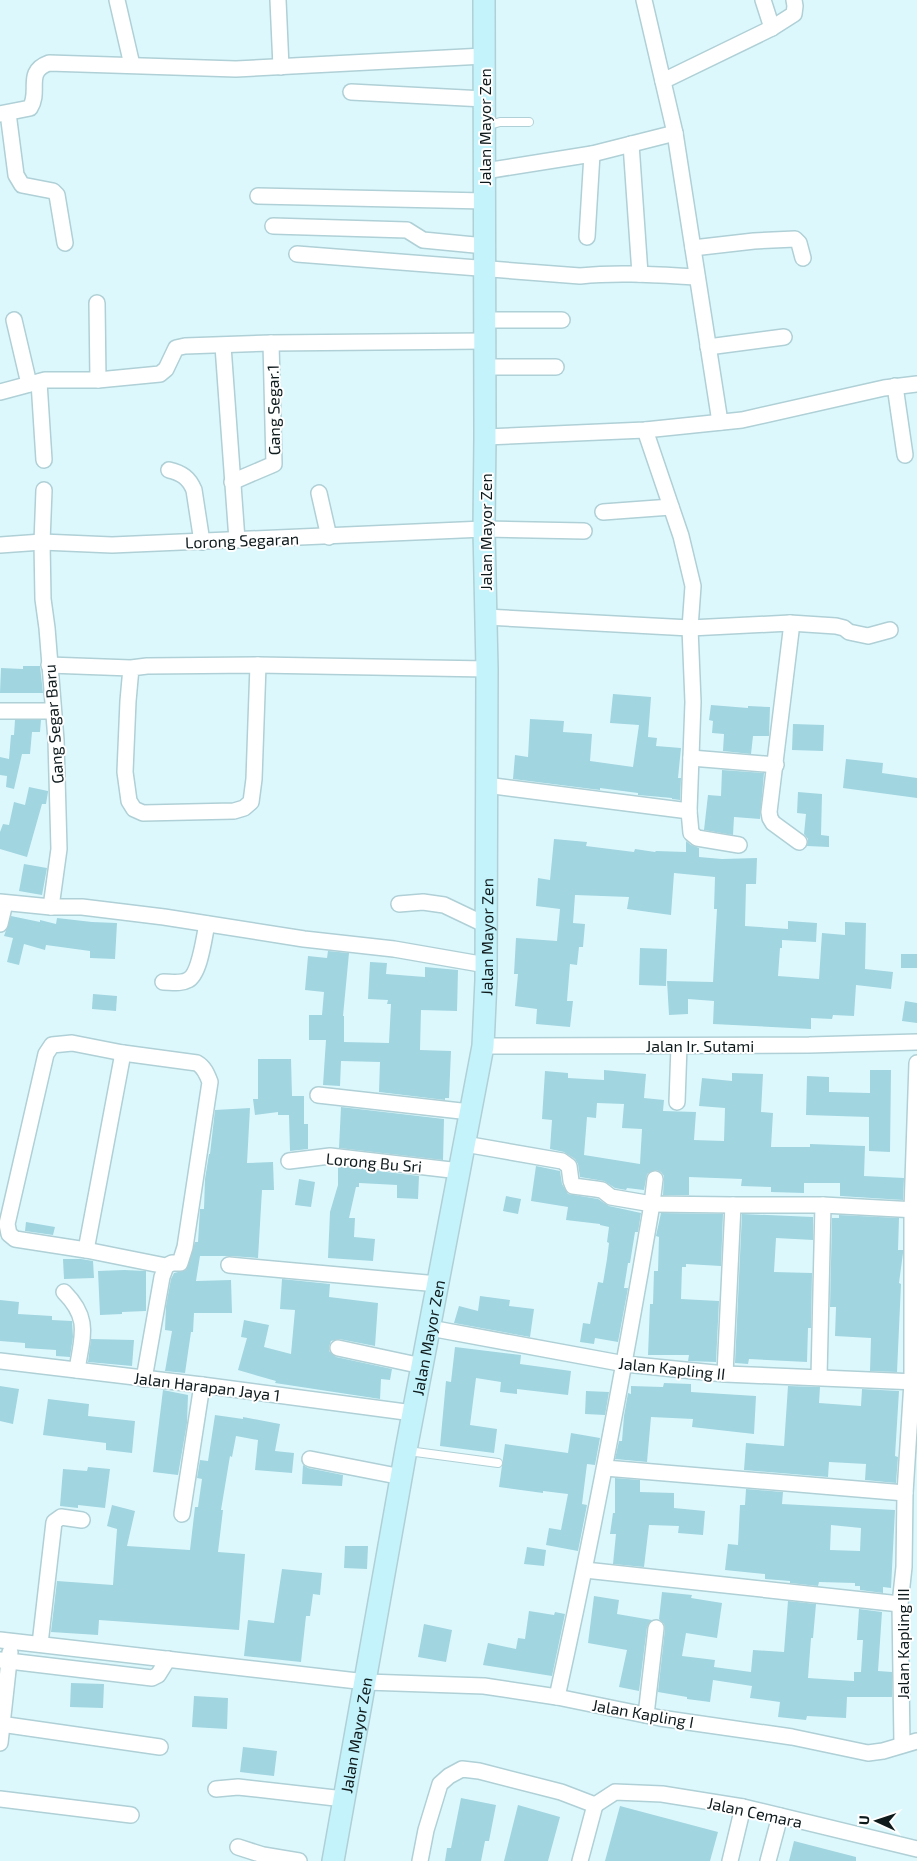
<svg xmlns="http://www.w3.org/2000/svg" width="917" height="1861" viewBox="0 0 917 1861" font-family="'Exo 2',sans-serif">
<rect width="100%" height="100%" fill="#ddf8fd"/>
<!-- building -->
<g fill="#a1d5e0" fill-rule="evenodd">
<polygon points="23,666 40,666 43,693 0,693 1,668 23,669"/>
<polygon points="613,694 651,697 648,737 657,738 656,746 681,748 678,778 681,778 680,800 672,799 672,798 638,795 638,793 600,788 600,790 513,779 515,755 528,757 530,719 564,721 563,732 592,734 590,761 633,767 639,725 610,723"/>
<polygon points="711,705 748,708 748,706 770,707 769,736 753,736 751,754 723,751 724,734 712,733 713,721 709,720"/>
<polygon points="15,720 41,720 40,732 32,732 30,754 22,754 14,789 6,787 7,776 0,775 0,757 9,759 11,735 14,735"/>
<polygon points="793,724 824,725 823,751 792,750"/>
<polygon points="846,759 883,763 882,773 917,778 917,798 843,788"/>
<polygon points="722,770 764,773 760,819 734,817 733,835 704,830 708,795 721,796"/>
<polygon points="29,787 48,791 48,792 46,804 42,804 27,857 0,849 0,832 3,824 9,825 14,802 25,805"/>
<polygon points="798,792 822,794 821,835 829,836 829,847 807,846 808,839 804,834 806,814 797,813"/>
<polygon points="554,839 587,842 586,846 634,852 635,849 655,852 656,851 686,852 686,841 691,845 699,848 699,857 722,859 757,858 756,884 746,884 745,926 788,929 788,921 817,923 816,942 782,940 782,948 780,948 778,976 819,979 822,933 845,935 845,922 866,923 865,969 893,972 891,989 856,985 854,1016 833,1015 832,1019 811,1018 811,1029 713,1024 714,1001 688,999 688,1014 669,1015 667,981 713,982 717,909 714,909 715,877 674,873 671,915 627,909 629,897 575,895 573,923 585,924 583,947 579,947 577,965 570,964 567,1001 573,1001 570,1027 536,1024 537,1009 515,1006 518,974 514,974 516,938 557,941 560,909 536,906 538,878 550,880"/>
<polygon points="24,864 47,868 42,895 19,891"/>
<polygon points="11,916 40,922 40,920 56,924 57,918 92,922 117,923 115,959 90,958 90,951 46,945 45,950 24,944 19,965 7,962 13,938 4,936"/>
<polygon points="640,948 667,949 666,986 639,985"/>
<polygon points="328,951 349,953 343,1016 344,1016 344,1042 389,1043 391,1004 387,1004 388,1000 368,999 370,962 387,963 386,974 425,977 425,967 458,970 457,1011 421,1010 420,1050 451,1051 449,1098 445,1098 445,1100 379,1092 380,1062 341,1061 340,1086 323,1085 326,1040 309,1040 309,1015 322,1015 324,992 305,990 308,956 327,958"/>
<rect x="901" y="954" width="16" height="14"/>
<polygon points="93,994 117,996 116,1011 92,1009"/>
<polygon points="905,1001 917,1003 917,1023 902,1021"/>
<polygon points="258,1059 291,1059 292,1096 304,1096 304,1124 308,1124 308,1149 290,1151 289,1115 278,1115 278,1112 255,1115 253,1099 258,1099"/>
<path d="M604,1070L646,1074L644,1098L664,1100L663,1111L696,1112L694,1140L724,1141L725,1108L699,1106L702,1078L732,1081V1073L763,1074L761,1112L773,1113L771,1147H810V1144L865,1146L864,1176L904,1178L903,1200L840,1196V1183H804V1193L771,1192V1187L741,1186L742,1179L689,1177V1195H663L664,1176L661,1172L656,1170L647,1174L644,1190L627,1188L626,1190L615,1188L604,1181L580,1177L578,1164L575,1159L564,1152L550,1149L552,1120L542,1119L545,1071L568,1073V1078L604,1080ZM597,1103L624,1104L622,1128L642,1129L640,1164L584,1155L587,1117L596,1118Z"/>
<polygon points="870,1070 891,1070 890,1152 869,1151 869,1117 806,1115 807,1076 829,1077 829,1092 870,1093"/>
<polygon points="341,1107 444,1119 443,1160 339,1148"/>
<polygon points="250,1108 247,1163 273,1162 274,1190 262,1190 258,1258 230,1256 200,1256 196,1281 231,1280 232,1313 194,1313 193,1332 191,1332 185,1373 165,1371 172,1331 165,1330 166,1306 171,1279 174,1273 186,1270 195,1242 198,1242 200,1209 204,1209 205,1179 209,1154 210,1154 215,1110"/>
<polygon points="338,1166 419,1176 418,1199 397,1198 397,1185 359,1183 359,1187 356,1187 349,1218 355,1218 354,1237 375,1239 373,1261 328,1258 330,1212 338,1185"/>
<polygon points="536,1166 560,1171 562,1184 568,1194 598,1199 609,1206 641,1213 638,1232 635,1232 630,1263 628,1263 624,1288 628,1288 618,1342 595,1338 594,1344 580,1342 583,1323 590,1324 598,1282 603,1283 607,1259 609,1243 607,1242 609,1227 600,1225 600,1224 566,1220 568,1207 531,1201"/>
<polygon points="299,1179 315,1182 311,1207 295,1205"/>
<polygon points="506,1196 521,1199 518,1214 503,1211"/>
<polygon points="661,1213 723,1214 721,1266 686,1264 686,1267 682,1267 681,1299 719,1301 716,1362 688,1361 689,1355 648,1355 650,1304 653,1304 654,1271 658,1271 659,1237 656,1236"/>
<polygon points="742,1214 813,1217 813,1240 776,1238 774,1272 812,1273 811,1328 808,1328 807,1362 749,1359 748,1364 735,1363"/>
<polygon points="839,1215 899,1218 898,1250 903,1250 903,1253 899,1283 901,1284 897,1372 870,1371 871,1338 835,1336 836,1307 830,1307 832,1218 839,1218"/>
<polygon points="26,1222 55,1227 53,1235 25,1231"/>
<polygon points="63,1259 81,1259 93,1261 94,1278 64,1279"/>
<polygon points="124,1270 146,1271 146,1311 122,1312 122,1314 100,1315 98,1271"/>
<polygon points="282,1279 330,1284 329,1297 378,1303 375,1346 339,1339 331,1341 329,1347 329,1351 336,1357 392,1369 390,1380 381,1379 380,1399 275,1383 276,1381 238,1370 247,1338 241,1337 244,1320 269,1325 264,1347 291,1354 295,1310 280,1309"/>
<polygon points="480,1296 510,1300 509,1306 534,1309 530,1337 454,1323 459,1306 478,1311"/>
<polygon points="0,1300 19,1302 18,1314 52,1316 52,1320 72,1321 73,1337 70,1357 56,1356 56,1350 25,1348 25,1343 0,1341"/>
<polygon points="91,1339 134,1340 132,1366 88,1362"/>
<polygon points="455,1347 521,1355 520,1364 571,1371 568,1395 517,1389 517,1394 500,1392 501,1382 476,1378 470,1425 497,1429 494,1453 440,1446 446,1381 451,1382"/>
<polygon points="664,1383 691,1384 691,1392 756,1396 754,1434 692,1427 693,1419 651,1417 647,1462 615,1459 619,1441 622,1441 624,1416 628,1393 631,1394 631,1386 663,1387"/>
<polygon points="0,1386 19,1389 13,1424 0,1421"/>
<polygon points="788,1386 820,1387 819,1403 861,1406 862,1389 899,1391 895,1456 898,1457 896,1483 865,1480 866,1464 829,1462 828,1477 744,1470 746,1443 784,1446"/>
<polygon points="163,1390 188,1395 187,1423 178,1475 153,1472"/>
<polygon points="586,1391 609,1392 605,1415 585,1414"/>
<polygon points="48,1399 89,1404 88,1416 135,1421 132,1453 106,1450 106,1443 43,1435"/>
<polygon points="215,1415 243,1419 243,1417 280,1424 275,1451 294,1453 292,1473 255,1470 258,1440 236,1436 232,1457 230,1456 221,1510 223,1510 218,1552 245,1554 239,1630 99,1620 98,1635 51,1632 57,1581 113,1585 117,1529 107,1526 112,1505 135,1511 127,1546 190,1550 195,1507 198,1507 202,1479 197,1478 200,1460 208,1461"/>
<polygon points="571,1433 600,1438 595,1465 587,1464 582,1504 587,1505 578,1551 546,1545 549,1528 561,1530 568,1494 543,1491 543,1493 499,1487 505,1444 568,1453"/>
<polygon points="303,1465 308,1468 343,1475 342,1486 302,1484"/>
<polygon points="88,1467 110,1469 105,1508 78,1505 78,1508 60,1506 63,1469 87,1471"/>
<polygon points="615,1478 640,1480 640,1492 674,1493 674,1508 705,1511 703,1535 678,1533 679,1526 649,1525 644,1567 613,1564 616,1534 610,1534 613,1513 615,1513"/>
<path d="M746,1489L783,1492L782,1504L895,1510L891,1588L883,1587V1593L860,1590V1586H855V1583L819,1582L818,1586L790,1583V1581L765,1579V1574L725,1570L728,1544L738,1545L740,1505H745ZM831,1525L861,1528L860,1551L830,1550Z"/>
<polygon points="345,1546 368,1546 367,1569 344,1568"/>
<polygon points="527,1547 546,1550 544,1566 524,1564"/>
<polygon points="282,1569 322,1573 320,1595 313,1594 310,1616 306,1616 301,1662 244,1656 248,1620 274,1623"/>
<polygon points="662,1592 692,1595 691,1598 722,1603 717,1638 686,1633 682,1656 715,1660 714,1667 751,1672 753,1650 784,1652 788,1601 816,1604 813,1638 811,1638 808,1678 854,1681 854,1672 861,1672 863,1640 857,1640 859,1609 882,1612 878,1671 892,1672 892,1697 847,1697 846,1718 807,1716 806,1720 778,1717 780,1702 750,1698 752,1686 713,1680 710,1702 687,1699 687,1697 658,1692 665,1629 664,1624 659,1619"/>
<polygon points="594,1596 619,1600 617,1614 652,1620 647,1627 639,1691 619,1687 627,1650 588,1643"/>
<polygon points="529,1611 554,1615 555,1612 565,1614 552,1676 483,1665 488,1643 516,1649 518,1638 525,1639"/>
<polygon points="424,1624 452,1630 446,1662 418,1657"/>
<polygon points="71,1683 104,1684 103,1708 70,1707"/>
<polygon points="194,1696 228,1698 227,1729 192,1727"/>
<polygon points="243,1747 277,1751 274,1776 240,1772"/>
<polygon points="461,1798 496,1805 489,1841 485,1841 481,1861 445,1861 447,1848 451,1848"/>
<polygon points="518,1805 560,1817 548,1861 504,1861"/>
<polygon points="620,1806 718,1832 710,1861 605,1861"/>
<polygon points="794,1841 856,1857 856,1861 789,1861"/>
</g>
<g fill="none" stroke-linecap="round" stroke-linejoin="round">
<!-- lane casing -->
<g stroke="#afd0d6" stroke-width="10">
<g id="lane">
<polyline points="486,126 500,122 529,122"/>
<polyline points="408,1451 498,1463"/>
</g>
</g>
<!-- street casing -->
<g stroke="#afd0d6" stroke-width="18">
<g id="street">
<polyline points="117,0 132,65"/>
<polyline points="278,0 281,67"/>
<polyline points="644,0 675,133 720,422"/>
<polyline points="763,0 772,28"/>
<polyline points="663,81 772,28 794,14 795,6 794,0"/>
<polyline points="351,92 484,99"/>
<polyline points="8,113 16,175 22,185 53,191 57,195 65,243"/>
<path d="M0,114L30,108C41,91 24,72 49,63L236,69L484,56"/>
<polyline points="631,144 640,274"/>
<polyline points="485,171 592,154 675,133"/>
<polyline points="258,196 485,201"/>
<polyline points="273,226 407,230 423,240 485,246"/>
<polyline points="587,237 592,154"/>
<polyline points="693,248 754,241 795,239 799,243 803,258"/>
<path d="M297,254L580,276C619,272 658,275 697,277"/>
<polyline points="97,303 98,380"/>
<polyline points="14,320 29,384"/>
<polyline points="484,320 562,320"/>
<polyline points="223,346 237,540"/>
<polyline points="708,347 784,337"/>
<polyline points="485,367 556,367"/>
<polyline points="39,382 44,460"/>
<polyline points="895,386 905,455"/>
<polyline points="0,392 45,380 98,380 160,374 166,369 176,348 185,346 271,343 484,341"/>
<polyline points="645,430 681,536 693,586 690,628 693,702 689,811"/>
<polyline points="485,437 645,430 742,420 884,388 917,384"/>
<path d="M169,470C182,473 189,478 194,490L202,542"/>
<polyline points="232,482 274,464 271,343"/>
<polyline points="44,490 42,542 43,599 47,628 56,740 59,849 51,907"/>
<polyline points="319,493 329,537"/>
<polyline points="603,512 671,507"/>
<polyline points="0,545 42,542 112,545 484,529 584,531"/>
<polyline points="486,617 690,628 790,623 791,631 769,812 770,818 773,823 799,842"/>
<polyline points="790,623 836,626 844,628 849,632 868,636 890,630"/>
<polyline points="49,665 131,668 147,666 258,665 254,779 251,802 244,808 234,811 143,813 134,809 129,801 125,772 128,701 131,668"/>
<polyline points="258,665 487,669"/>
<polyline points="0,711 53,711"/>
<polyline points="691,758 776,765"/>
<polyline points="486,785 689,811 691,833 697,838 739,845"/>
<polyline points="0,902 51,907 82,907 164,917 304,939 394,949 486,965"/>
<polyline points="399,904 423,902 444,905 486,925"/>
<polyline points="0,924 5,903"/>
<path d="M163,982C171,982 181,984 188,980C200,974 204,937 207,924"/>
<polyline points="483,1046 809,1045 917,1042"/>
<polyline points="318,1095 470,1112"/>
<polyline points="677,1102 679,1046"/>
<polyline points="465,1144 562,1161 569,1166 571,1181 573,1186 596,1189 602,1190 611,1197 652,1204 733,1205"/>
<polyline points="289,1161 330,1156 460,1171"/>
<polyline points="86,1250 123,1053"/>
<polyline points="229,1265 438,1284"/>
<path d="M64,1292C91,1319 82,1336 77,1370"/>
<polyline points="430,1328 625,1364 725,1374 917,1382"/>
<polyline points="338,1348 422,1366"/>
<polyline points="0,1361 202,1385 413,1413"/>
<polyline points="725,1374 733,1205 823,1205 917,1210"/>
<polyline points="819,1377 823,1205"/>
<path d="M144,1379L162,1277L166,1266L86,1250L15,1239L9,1234L7,1224L46,1054L52,1045L72,1043L123,1053L197,1063C204,1067 207,1074 210,1082L185,1247L180,1263H172L166,1266"/>
<polyline points="310,1459 402,1477"/>
<polyline points="605,1468 905,1493"/>
<polyline points="182,1514 202,1385"/>
<polyline points="585,1570 900,1604"/>
<polyline points="0,1640 366,1682 484,1686 557,1697 660,1718 792,1737 868,1753 883,1751 917,1741"/>
<polyline points="40,1644 54,1522 61,1517 82,1520"/>
<polyline points="0,1660 152,1678 158,1675 168,1659"/>
<path d="M557,1697C593,1534 624,1369 652,1204L655,1179"/>
<polyline points="646,1715 656,1628"/>
<polyline points="0,1724 160,1747"/>
<polyline points="0,1743 10,1652"/>
<polyline points="902,1745 900,1604 904,1567 905,1493 912,1382 912,1210 917,1063"/>
<polyline points="216,1789 238,1787 344,1799"/>
<polyline points="0,1799 131,1815"/>
<polyline points="595,1805 615,1792 662,1794 743,1807 917,1849"/>
<polyline points="238,1847 263,1855 299,1861"/>
<polyline points="420,1861 426,1830 440,1784 449,1776 462,1769 479,1771 561,1792 595,1805"/>
<polyline points="580,1861 595,1805"/>
<polyline points="730,1861 743,1807"/>
<polyline points="768,1861 780,1816"/>
</g>
</g>
<!-- secondary casing -->
<g stroke="#afd0d6" stroke-width="24">
<g id="secondary">
<path id="s1" d="M333,1861L406,1450L483,1046L486,980L487,669L484,529L485,437L484,0"/>
</g>
</g>
<!-- lane -->
<use href="#lane" stroke="#fff" stroke-width="8"/>
<!-- street -->
<use href="#street" stroke="#fff" stroke-width="15"/>
<!-- secondary -->
<use href="#secondary" stroke="#c5f3fb" stroke-width="21"/>
</g>
<g text-anchor="middle" dominant-baseline="central" stroke-width="4" stroke-linejoin="round" paint-order="stroke">
<!-- street labels -->
<g font-size="16" fill="#0e1a1c" stroke="#fff">
<text transform="translate(484 127) rotate(-90)">Jalan Mayor Zen</text>
<text transform="translate(273 410) rotate(-91)">Gang Segar.1</text>
<text transform="translate(485 532) rotate(-90)">Jalan Mayor Zen</text>
<text transform="translate(242 540) rotate(-2)">Lorong Segaran</text>
<text transform="translate(53 724) rotate(-94)">Gang Segar Baru</text>
<text stroke="none"><textPath href="#s1" startOffset="938">Jalan Mayor Zen</textPath></text>
<text x="700" y="1045">Jalan Ir. Sutami</text>
<text transform="translate(374 1162) rotate(5)">Lorong Bu Sri</text>
<text stroke="none"><textPath href="#s1" startOffset="532">Jalan Mayor Zen</textPath></text>
<text transform="translate(672 1368) rotate(6)">Jalan Kapling II</text>
<text transform="translate(207 1386) rotate(7)">Jalan Harapan Jaya 1</text>
<text transform="translate(902 1644) rotate(-90)">Jalan Kapling III</text>
<text transform="translate(643 1713) rotate(10)">Jalan Kapling I</text>
<text stroke="none"><textPath href="#s1" startOffset="128">Jalan Mayor Zen</textPath></text>
<text transform="translate(755 1812) rotate(12)">Jalan Cemara</text>
</g>
</g>
<!-- north arrow -->
<g transform="translate(877 1821) rotate(273)" stroke="#ffffff" stroke-width="4" paint-order="stroke">
<path d="M0-4L9 19L0 12L-9 19Z" fill="#0e1a1c"/>
<text y="-8" font-size="14" font-weight="bold" text-anchor="middle" fill="#0e1a1c">U</text>
</g>
</svg>
